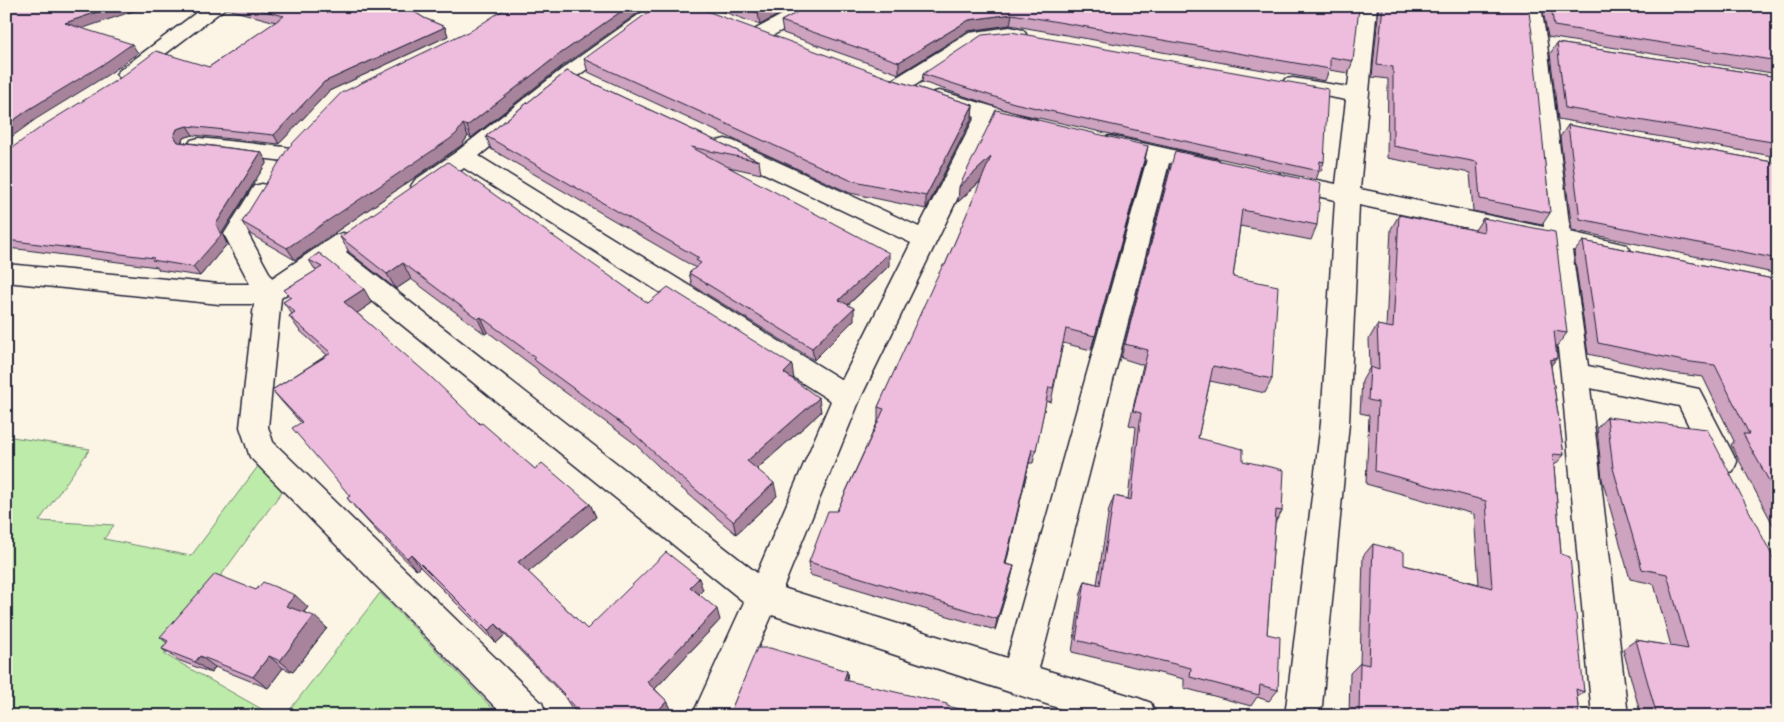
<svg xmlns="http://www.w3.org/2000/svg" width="1784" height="722" viewBox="0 0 1784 722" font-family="Dekko,sans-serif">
<rect width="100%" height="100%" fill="#fcf5e5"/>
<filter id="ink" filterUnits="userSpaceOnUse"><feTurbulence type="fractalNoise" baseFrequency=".02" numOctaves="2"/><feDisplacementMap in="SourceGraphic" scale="10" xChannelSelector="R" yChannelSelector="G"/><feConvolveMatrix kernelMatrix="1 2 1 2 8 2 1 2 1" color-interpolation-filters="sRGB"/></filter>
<g filter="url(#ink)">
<!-- green -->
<g fill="#bdeba9" stroke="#708672">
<polygon points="6,436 90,449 39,521 114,525 104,539 191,556 259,465 283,490 164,654 274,716 6,716"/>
<polygon points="380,593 500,716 285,716"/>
</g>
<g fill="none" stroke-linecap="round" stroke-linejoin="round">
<!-- minor casing -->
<g stroke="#22223b" stroke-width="3">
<g id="minor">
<polygon points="205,6 228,6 134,78 127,80 120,78 116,74 120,70"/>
<path d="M651,6H674L671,10L576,77L479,156L842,380L911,243L717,151L714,146L717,141L725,139L733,141L919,227L975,117L931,103L928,98L931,93L939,91L947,93L1037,120L1040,125L1037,130L1029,132L994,123L861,397L783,588L1007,658L1147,159L1102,148L1099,143L1102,138L1110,136L1218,160L1222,165L1218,170L1210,173L1169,163L1039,668L1138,698L1151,703L1156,716H1083L772,615L728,716H692L744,602L328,265L281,298L268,427L273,442L542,703L547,716H504L250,457L240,427L254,304H219L6,282V264L219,284H250L224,234L254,186L262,184L270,186L274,192L248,234L272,278L334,236L343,233L352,236L355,242L346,252L757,573L831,401L464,168C450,178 433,197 415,192L411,186L415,180L456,152L562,69Z"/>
<polygon points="798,6 823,6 820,10 768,38 761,40 754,38 751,34 754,30"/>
<polygon points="1357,6 1377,6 1360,189 1544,227 1527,44 1521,6 1541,6 1547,44 1570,232 1627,245 1631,251 1627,257 1618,260 1572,250 1588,366 1699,389 1737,462 1733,471 1722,475 1711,471 1679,406 1590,388 1628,716 1592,716 1561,374 1546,245 1359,205 1349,423 1321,716 1285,716 1321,423 1335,200 1275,187 1271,181 1275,175 1283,173 1336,184 1346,100 1293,90 1285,89 1282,84 1285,79 1293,78 1348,87"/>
<polygon points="1010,27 1023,30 1026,34 1023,38 981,42 908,90 900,91 892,90 889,85 892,80 969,33"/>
<polygon points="199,138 285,147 293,149 296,154 293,159 285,161 191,150 188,145 191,140"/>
</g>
</g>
<!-- minor -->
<use href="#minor" fill="#fcf5e5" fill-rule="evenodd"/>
</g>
<!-- wall -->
<g fill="#cda3bf" stroke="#22223b">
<polygon points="226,6 405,6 424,18 445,27 448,36 329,91 279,144 193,135 183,138 182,142 261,152 267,162 222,233 227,244 200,276 159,270 157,267 26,250 6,248 6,152 209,67 276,22 227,9"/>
<polygon points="708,6 794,6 760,25"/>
<polygon points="809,6 1349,6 1353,61 1348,73 1329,70 1325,81 1010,25 968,31 899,74 783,33 781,21"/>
<polygon points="1379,6 1528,6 1550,213 1542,225 1473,211 1470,173 1387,158 1388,79 1372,77"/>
<polygon points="1542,6 1773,6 1774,9 1778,10 1778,74 1548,37"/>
<polygon points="1557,43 1778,77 1778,157 1558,119 1550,54"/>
<polygon points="584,59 891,79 973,105 972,118 926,209 850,193 588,72"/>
<polygon points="561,67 471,138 468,136 462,145 455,150 295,260 250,234 242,222"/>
<polygon points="567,71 759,161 761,174 729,167 889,266 848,305 854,320 814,360 692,285 689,273 696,268 491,149 486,136"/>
<polygon points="923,74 1324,162 1321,171 1319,171 1316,180 1012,112 922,82"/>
<polygon points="996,110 1145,160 1091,350 1063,343 1051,402 1046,401 1033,463 1029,463 1006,564 1014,566 1011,578 995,630 810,575 809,562 837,511 878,421 878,407 945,265 982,180 958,202"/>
<polygon points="1568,125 1778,163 1778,274 1572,230 1560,137"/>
<polygon points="1170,166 1317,225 1311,240 1240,226 1233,277 1272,379 1265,393 1210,381 1198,438 1243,461 1282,511 1275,523 1267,634 1278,690 1269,701 1257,697 1251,706 1184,688 1184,679 1072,652 1081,593 1085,581 1097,584 1109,509 1114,496 1128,499 1136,427 1129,425 1143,365 1121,358"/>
<polygon points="1399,215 1475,230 1483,218 1567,333 1556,347 1551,366 1564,455 1554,466 1561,554 1584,692 1577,697 1579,716 1349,716 1350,673 1360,663 1363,556 1373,544 1404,565 1479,584 1474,514 1366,484 1369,415 1360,413 1362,381 1370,367 1369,339 1377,325 1386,327 1391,229"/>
<polygon points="340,237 648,303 794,380 821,412 757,469 777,496 736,534 680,487 634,443 539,373 537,369 488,332 485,334 411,279 396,289 349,252"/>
<polygon points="1583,241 1778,280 1778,534 1731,445 1734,441 1703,377 1672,373 1588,354 1574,252"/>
<polygon points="319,253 372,303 357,313 480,424 535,469 590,504 596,517 528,572 587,629 703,590 699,594 720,620 655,689 667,701 672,711 668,716 580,716 571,707 564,696 505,635 496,643 420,567 416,570 381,536 358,511 347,498 350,497 301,423 283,403 272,390 327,355 299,330 289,316 292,314 283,302 290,298 284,290 316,271 309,260"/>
<polygon points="1607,417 1778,716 1641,716 1623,649 1636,640 1671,646 1654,584 1630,579 1602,479 1597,428"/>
<polygon points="256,590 308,607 304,612 327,628 293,672 283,668 268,688 215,667 211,673 178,660 162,649 167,643 160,637"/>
</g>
<!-- shaded-wall -->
<g fill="#a7849b" stroke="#22223b">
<polygon points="115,6 148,6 72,32 65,23"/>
<polygon points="629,6 648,6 561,67 471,138 467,126 557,56"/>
<polygon points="771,6 794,6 760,25 758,13"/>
<polygon points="1012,14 1010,25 968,31 899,74 899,62 969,20"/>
<polygon points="445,27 448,36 329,91 279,144 274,135 324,82"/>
<polygon points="132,44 138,53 109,74 36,119 6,141 6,126 28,110"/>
<polygon points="973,105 972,118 926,209 926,196"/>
<polygon points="463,124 468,136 462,145 295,260 287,248"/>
<polygon points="187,126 193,135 183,138 180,145 174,136 177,129"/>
<polygon points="1148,146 1145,160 1091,350 1095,336"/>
<polygon points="261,152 267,162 222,233 227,244 200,276 193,267 216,224"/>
<polygon points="991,157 990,172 958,202 959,187"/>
<polygon points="889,253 889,266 840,312 839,300"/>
<polygon points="403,263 411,279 396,289 387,274"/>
<polygon points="364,289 372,303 353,316 344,302"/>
<polygon points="854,308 854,320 814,360 812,348"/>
<polygon points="481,317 488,332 485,334 478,319"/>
<polygon points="1557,358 1546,372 1550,360"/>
<polygon points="792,365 794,380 784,373"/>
<polygon points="819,398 821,412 750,475 747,461"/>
<polygon points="1032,449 1029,463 1003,576 1005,564"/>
<polygon points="774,483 777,496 736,534 733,521"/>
<polygon points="590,504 596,517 526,574 518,562"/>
<polygon points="411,554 420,567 416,570 407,558"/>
<polygon points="1014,566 1011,578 995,630 997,619"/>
<polygon points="699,578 703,590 694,599 690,587"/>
<polygon points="295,595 308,607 299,618 286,606"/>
<polygon points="717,609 720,620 652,692 647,682"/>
<polygon points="314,616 327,628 293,672 280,661"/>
<polygon points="496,624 505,635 496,643 488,631"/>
<polygon points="200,656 215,667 211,673 195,662"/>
<polygon points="269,656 283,668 268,688 253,677"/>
<polygon points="847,671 848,683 844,680"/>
<polygon points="667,701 672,711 668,716 653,716"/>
</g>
<!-- building -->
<g fill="#eebdde" stroke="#22223b">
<polygon points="6,6 115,6 65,23 132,44 102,65 28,110 6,126"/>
<polygon points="246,6 405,6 424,18 445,27 324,82 274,135 187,126 177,129 174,136 178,142 261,152 216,224 221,235 193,267 152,260 154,258 6,240 6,152 47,123 120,78 156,51 209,67 284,16"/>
<polygon points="509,6 629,6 557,56 467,126 463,124 457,133 450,139 287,248 242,222 288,148 341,93 464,33 466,34"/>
<polygon points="657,6 693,6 891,79 973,105 926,196 850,180 584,59"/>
<polygon points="739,6 771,6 758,13"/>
<polygon points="809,6 1349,6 1359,8 1353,61 1330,57 1330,69 1012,14 969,20 899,62 781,21"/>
<polygon points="1383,6 1528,6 1532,33 1550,213 1480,199 1477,162 1393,146 1393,67 1377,65"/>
<polygon points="1551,6 1773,6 1774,9 1778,10 1778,61 1554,26"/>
<polygon points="1011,32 1328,89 1324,162 1320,161 1319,171 1014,103 923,74 982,35"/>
<polygon points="1557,43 1778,77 1778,143 1565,108"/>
<polygon points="567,71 759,161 691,147 889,253 839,300 854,308 812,348 689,273 701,263 696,260 699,258 486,136"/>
<polygon points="996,110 1148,146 1095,336 1066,329 1053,388 1049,387 1036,450 1032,449 1005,564 1014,566 997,619 809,562 828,511 837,511 884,409 878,407 935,281 943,265 945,265 991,157 959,187"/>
<polygon points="1568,125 1778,163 1778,259 1580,219"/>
<polygon points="1175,151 1321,183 1317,225 1242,210 1233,277 1278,286 1272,379 1213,366 1198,438 1243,449 1243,461 1284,470 1282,511 1276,510 1267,634 1280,637 1278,690 1260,685 1259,695 1190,677 1191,668 1076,640 1085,581 1100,585 1114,496 1131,500 1141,413 1133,411 1148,350 1125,344"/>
<polygon points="448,162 648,303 668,287 792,365 784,373 819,398 747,461 774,483 733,521 676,473 629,429 533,359 535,357 481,317 478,319 403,263 387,274 340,237"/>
<polygon points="1399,215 1484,232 1483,218 1555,232 1567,333 1554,331 1557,358 1550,360 1564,455 1553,454 1561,554 1570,557 1584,692 1576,689 1579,716 1359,716 1360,663 1369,665 1373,544 1404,552 1404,565 1492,588 1486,501 1375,471 1378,402 1368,400 1370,367 1379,370 1377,325 1393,328"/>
<polygon points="1583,241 1778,280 1778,497 1743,434 1749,434 1715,365 1683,361 1598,343"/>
<polygon points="319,253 364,289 344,302 431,377 480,424 482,423 535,469 542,463 590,504 518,562 587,629 666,552 699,578 690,587 717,609 647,682 667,701 653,716 583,716 564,696 565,695 496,624 488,631 411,554 407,558 371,524 347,498 350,496 292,428 302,422 272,390 331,353 289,316 295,312 283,302 291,297 284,290 322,267 309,260"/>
<polygon points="1607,417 1707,429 1778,567 1778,716 1657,716 1636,640 1688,649 1667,574 1642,569 1613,468"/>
<polygon points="215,574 256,590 263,582 295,595 286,606 314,616 280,661 269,656 253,677 200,656 195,662 162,649 168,641 160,637"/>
<polygon points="757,648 770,648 847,671 844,680 947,704 947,706 991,716 729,715"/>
</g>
</g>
<!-- margin -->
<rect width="1784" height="722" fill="none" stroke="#fcf5e5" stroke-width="25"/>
<rect x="12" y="12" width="1759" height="697" fill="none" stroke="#22223b" stroke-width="2" filter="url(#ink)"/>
</svg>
